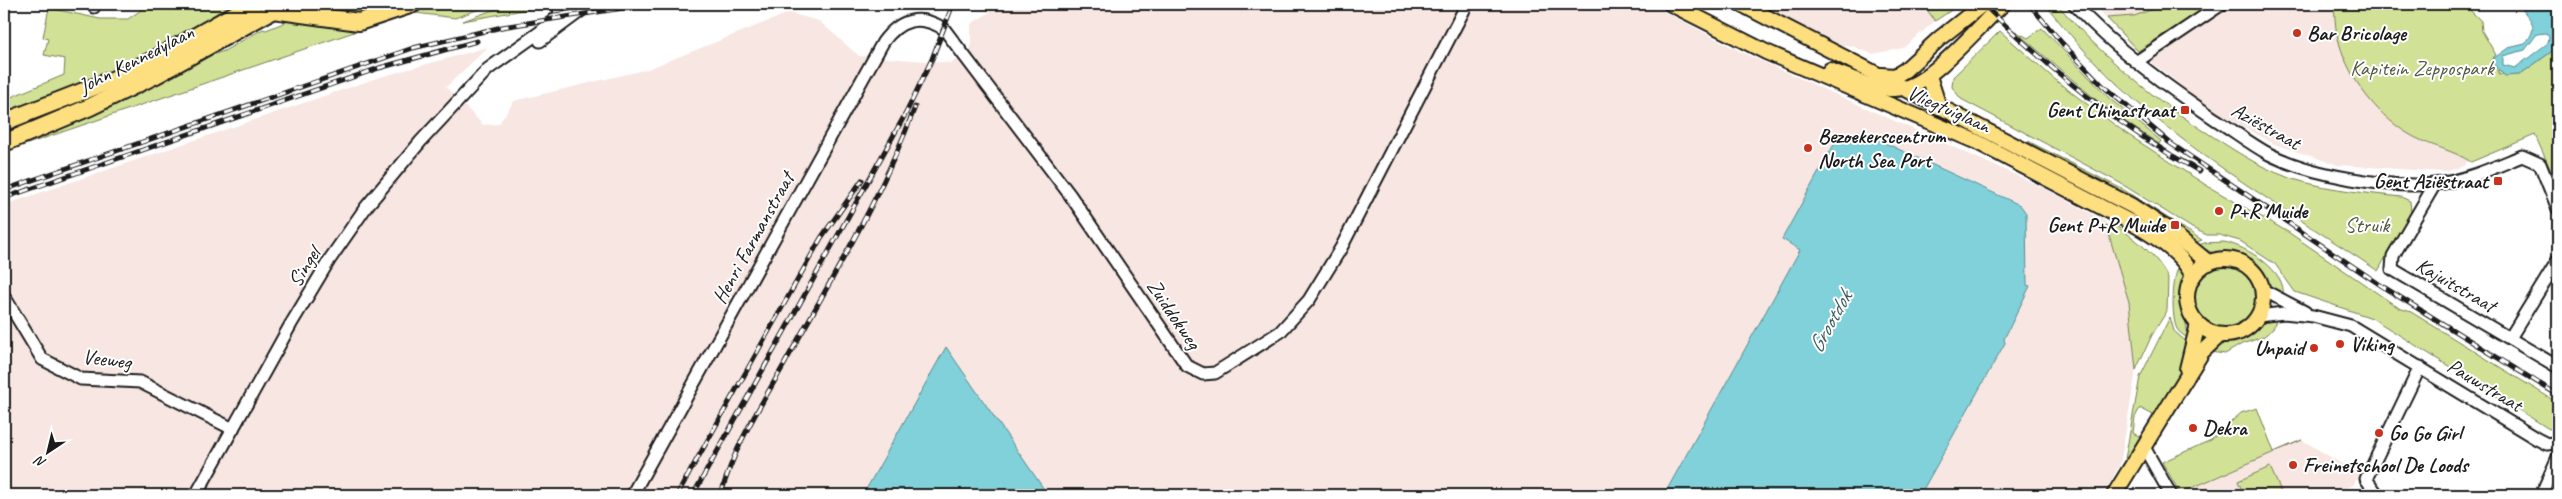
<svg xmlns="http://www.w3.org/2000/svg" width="2562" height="499" viewBox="0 0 2562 499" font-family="Caveat,sans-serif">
<rect width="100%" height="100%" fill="#fff"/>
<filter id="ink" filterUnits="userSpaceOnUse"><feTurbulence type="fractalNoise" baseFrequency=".02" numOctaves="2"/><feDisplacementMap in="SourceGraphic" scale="10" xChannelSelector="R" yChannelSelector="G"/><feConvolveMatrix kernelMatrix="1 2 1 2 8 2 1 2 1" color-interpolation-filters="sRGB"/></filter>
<g filter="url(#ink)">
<!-- built -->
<g fill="#f7e6e1">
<polygon points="992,4 1650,4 1741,52 2042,187 2105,221 2129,302 2136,370 2120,465 2103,495 1920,495 2005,343 2004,339 2029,286 2027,285 2026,213 2018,203 1859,131 1837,139 1782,239 1800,250 1664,495 1048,495 946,348 863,495 4,495 4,205 377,78 488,47 446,87 483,125 499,124 514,101 648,69 789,13 819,21 859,56 952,63 971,48 971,24 990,12"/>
<polygon points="1759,4 1923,4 1935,21 1903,48 1872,54 1852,46 1841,45"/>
<polygon points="2093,4 2334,4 2339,42 2379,110 2414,137 2440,149 2458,153 2468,161 2464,166 2445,172 2338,165 2274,144 2206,105 2132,47"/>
<polygon points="2302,440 2359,474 2353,485 2330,495 2181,495 2180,493"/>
</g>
<!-- green -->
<g fill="#d1e195" stroke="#767e58">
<polygon points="150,4 230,4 191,31 124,68 4,115 4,100 64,75 65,59 44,55 48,39 43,37 49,8 100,19 128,19"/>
<polygon points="308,4 389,4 359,14 303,6"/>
<polygon points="431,4 493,4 455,18 408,12"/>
<polygon points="509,4 556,4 463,21"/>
<polygon points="1923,4 1957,4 1959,5 1935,21"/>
<path d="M2045,4H2057C2103,57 2153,99 2212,136C2240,154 2267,172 2300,181C2332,190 2367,193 2401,197L2410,201L2411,213L2378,271C2291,212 2192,156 2116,83C2090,58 2067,32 2045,4Z"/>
<polygon points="2167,4 2211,4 2138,51 2107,18 2134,16"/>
<path d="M2334,4H2464L2481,21L2482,31L2496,55L2490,61L2500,74L2519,75L2558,47V187L2535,135L2471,162C2453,150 2433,147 2414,137C2380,119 2349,80 2339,42C2335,30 2335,16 2334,4Z"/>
<polygon points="291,20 342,26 354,32 4,152 61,128 199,59 224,51 263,29 266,30"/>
<polygon points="2042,28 2109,98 2161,141 2159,144 2113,114 2015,31 2028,38"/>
<polygon points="2000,31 2059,83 2127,134 2209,187 2288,232 2399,308 2411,312 2558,403 2558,427 2549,429 2372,318 2295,292 2275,264 2240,241 2219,235 2207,235 2192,228 2120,183 1961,99 1952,87 1953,77"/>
<polygon points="2028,141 2124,190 2202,240 2197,242 2167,221 2038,150"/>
<path d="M2106,225L2112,228L2114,225C2134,237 2158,256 2168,278L2167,311L2152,335L2136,370L2129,302Z"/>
<path d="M2224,242C2246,246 2288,271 2283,297C2279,294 2273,291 2270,287C2262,277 2259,267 2247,260C2230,250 2216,259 2199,245L2204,243Z"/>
<circle cx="2226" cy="298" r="32"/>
<path d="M2179,267L2185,277L2182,303L2189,339C2185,336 2180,334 2177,329C2171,318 2172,277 2179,267Z"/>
<polygon points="2170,317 2174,331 2189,344 2179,378 2160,411 2158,411 2155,416 2140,408 2135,417 2133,433 2142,438 2125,459 2140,377"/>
<path d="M2277,317L2273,329L2263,337L2242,344L2225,354L2210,352L2220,342C2252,342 2252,323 2277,317Z"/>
<polygon points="2257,408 2274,452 2302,440 2180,493 2162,462 2211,440 2241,413"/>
<polygon points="2270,467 2281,491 2272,495 2244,495 2238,481"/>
</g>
<!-- water -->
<g fill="#80d1da" stroke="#58898e" fill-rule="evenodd">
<path d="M2518,4H2558V47L2519,75L2505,76L2490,61L2508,48L2525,44C2540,24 2531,22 2518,4ZM2546,33L2549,37L2548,43L2515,68L2503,65V56L2525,50L2537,34Z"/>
<polygon points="1859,131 2020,205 2026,213 2027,285 2030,286 2004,339 2005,343 1920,495 1664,495 1800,250 1782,239 1837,139"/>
<polygon points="946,347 1048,495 863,495"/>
</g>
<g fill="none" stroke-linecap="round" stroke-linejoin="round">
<!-- minor casing -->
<g stroke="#1c1c1c" stroke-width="15">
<g id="minor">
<polyline points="93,4 94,7"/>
<path d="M2074,4C2115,49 2165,85 2215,119C2233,130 2250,144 2269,154C2310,175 2390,189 2436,184C2465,181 2495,167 2522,156L2540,164L2558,209"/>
<polyline points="540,41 590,4"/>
<polyline points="2136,62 2222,4"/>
<polyline points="2435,184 2393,256 2392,269 2558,367"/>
<polyline points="2263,290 2305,312"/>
<polyline points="4,296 42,359 81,379 140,382 233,429"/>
<polyline points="2258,316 2284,313 2313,316 2351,326 2537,439 2547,444 2558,442"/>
<polyline points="2510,338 2558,260"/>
<polyline points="2144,447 2171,495"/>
<polyline points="196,495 291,324 330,259 366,207 421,141 488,69 540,32 573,4"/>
<path d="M632,495L883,42C899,20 919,13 944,29L1070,195L1187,366L1203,374L1215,373L1280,332L1309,300L1341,248L1467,4"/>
<polyline points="2378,495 2366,479 2420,367"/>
<polyline points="2541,495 2558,457"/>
</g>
</g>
<!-- major casing -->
<g stroke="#1c1c1c" stroke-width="18">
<g id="major">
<path d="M1671,4L1766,52L1977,142L2113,213C2139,226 2182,249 2193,277"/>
<polyline points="1741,4 2132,206 2169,230 2209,263"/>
<path d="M1830,70C1852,78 1880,93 1904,88C1931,83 1981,24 2003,4"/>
<polyline points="1881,75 1895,76 1905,70 1940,38 1983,4"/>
<polyline points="1929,76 1939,107"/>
<circle cx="2225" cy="297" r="38"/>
<polyline points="2187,369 2198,324"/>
<polyline points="2114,495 2202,352 2219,336"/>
</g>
</g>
<!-- highway casing -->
<g stroke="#1c1c1c" stroke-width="20">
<g id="highway">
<polyline points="273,10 359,22 413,4"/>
<polyline points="4,122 117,78 155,59 253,4"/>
<polyline points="4,143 90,107 156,75 284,4"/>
</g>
</g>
<!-- minor -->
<use href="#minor" stroke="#fff" stroke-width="11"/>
<!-- major -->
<use href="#major" stroke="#fddf80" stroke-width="14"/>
<!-- highway -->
<use href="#highway" stroke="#fddf80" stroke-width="16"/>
<!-- rail casing -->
<g stroke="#1c1c1c" stroke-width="5">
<g id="rail">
<path d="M1983,4C2049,68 2118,127 2199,171"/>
<polyline points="2029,4 2062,43 2103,86 2170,143 2385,288 2558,395"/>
<polyline points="554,11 589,6"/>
<polyline points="4,190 413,48 502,27 648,4"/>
<polyline points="4,198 379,68 477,41"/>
<polyline points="677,495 821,238 862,180"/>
<polyline points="693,495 906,113 932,59 953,4"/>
<path d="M721,495C733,448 761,405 785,363C831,279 882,197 915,107"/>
</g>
</g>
<!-- rail -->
<use href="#rail" stroke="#fff" stroke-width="3" stroke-dasharray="9" stroke-linecap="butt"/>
</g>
</g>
<!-- markers -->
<g fill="#c8321e" stroke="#fff" stroke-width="2">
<circle cx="2297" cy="33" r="5"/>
<rect x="2180" y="105" width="10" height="10" rx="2.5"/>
<circle cx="1808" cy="148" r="5"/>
<rect x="2493" y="176" width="10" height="10" rx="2.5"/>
<circle cx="2219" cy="211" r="5"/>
<rect x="2170" y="220" width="10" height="10" rx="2.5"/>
<circle cx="2340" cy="344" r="5"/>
<circle cx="2314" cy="348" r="5"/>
<circle cx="2193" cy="428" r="5"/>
<circle cx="2379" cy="433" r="5"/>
<circle cx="2293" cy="465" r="5"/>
</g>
<g text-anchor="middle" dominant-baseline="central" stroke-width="4" stroke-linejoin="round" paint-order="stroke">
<!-- poi labels -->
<g font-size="21" font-weight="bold" fill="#1c1c1c" stroke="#fff" text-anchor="start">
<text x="2307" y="33">Bar Bricolage</text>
<text x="2175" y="110" text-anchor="end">Gent Chinastraat</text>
<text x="1818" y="136">Bezoekerscentrum<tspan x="1818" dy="24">North Sea Port</tspan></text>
<text x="2488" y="181" text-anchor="end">Gent Aziëstraat</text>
<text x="2229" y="211">P+R Muide</text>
<text x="2165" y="225" text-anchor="end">Gent P+R Muide</text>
<text x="2350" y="344">Viking</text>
<text x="2304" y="348" text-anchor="end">Unpaid</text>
<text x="2203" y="428">Dekra</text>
<text x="2389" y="433">Go Go Girl</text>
<text x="2303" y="465">Freinetschool De Loods</text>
</g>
<!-- street labels -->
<g font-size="21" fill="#1c1c1c" stroke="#fff">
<text transform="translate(136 59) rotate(-27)">John Kennedylaan</text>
<text transform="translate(1949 109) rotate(24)">Vliegtuiglaan</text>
<text transform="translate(2266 126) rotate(29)">Aziëstraat</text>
<text transform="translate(753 238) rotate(-61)">Henri Farmanstraat</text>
<text transform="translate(304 267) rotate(-58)">Singel</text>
<text transform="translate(2456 285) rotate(30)">Kajuitstraat</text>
<text transform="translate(1174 314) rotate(56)">Zuiddokweg</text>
<text transform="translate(107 359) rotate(7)">Veeweg</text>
<text transform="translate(2485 385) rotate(31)">Pauwstraat</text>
</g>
<!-- park labels -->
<g font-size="21" fill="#525740" stroke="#fff">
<text x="2422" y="68">Kapitein Zeppospark</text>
<text x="2367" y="225">Struik</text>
</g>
<!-- water labels -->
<g font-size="22" font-style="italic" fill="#3f5b5e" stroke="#fff">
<text transform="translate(1830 322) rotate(-61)">Grootdok</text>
</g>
</g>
<!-- margin -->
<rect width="2562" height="499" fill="none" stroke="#fff" stroke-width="20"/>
<rect x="10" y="10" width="2542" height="479" fill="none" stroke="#1c1c1c" stroke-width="2" filter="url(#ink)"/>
<!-- north arrow -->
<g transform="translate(48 452) rotate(215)" stroke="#ffffff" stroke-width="4" paint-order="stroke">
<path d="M0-4L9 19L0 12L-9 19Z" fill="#1c1c1c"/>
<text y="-8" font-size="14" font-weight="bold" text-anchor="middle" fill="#1c1c1c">N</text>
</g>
</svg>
